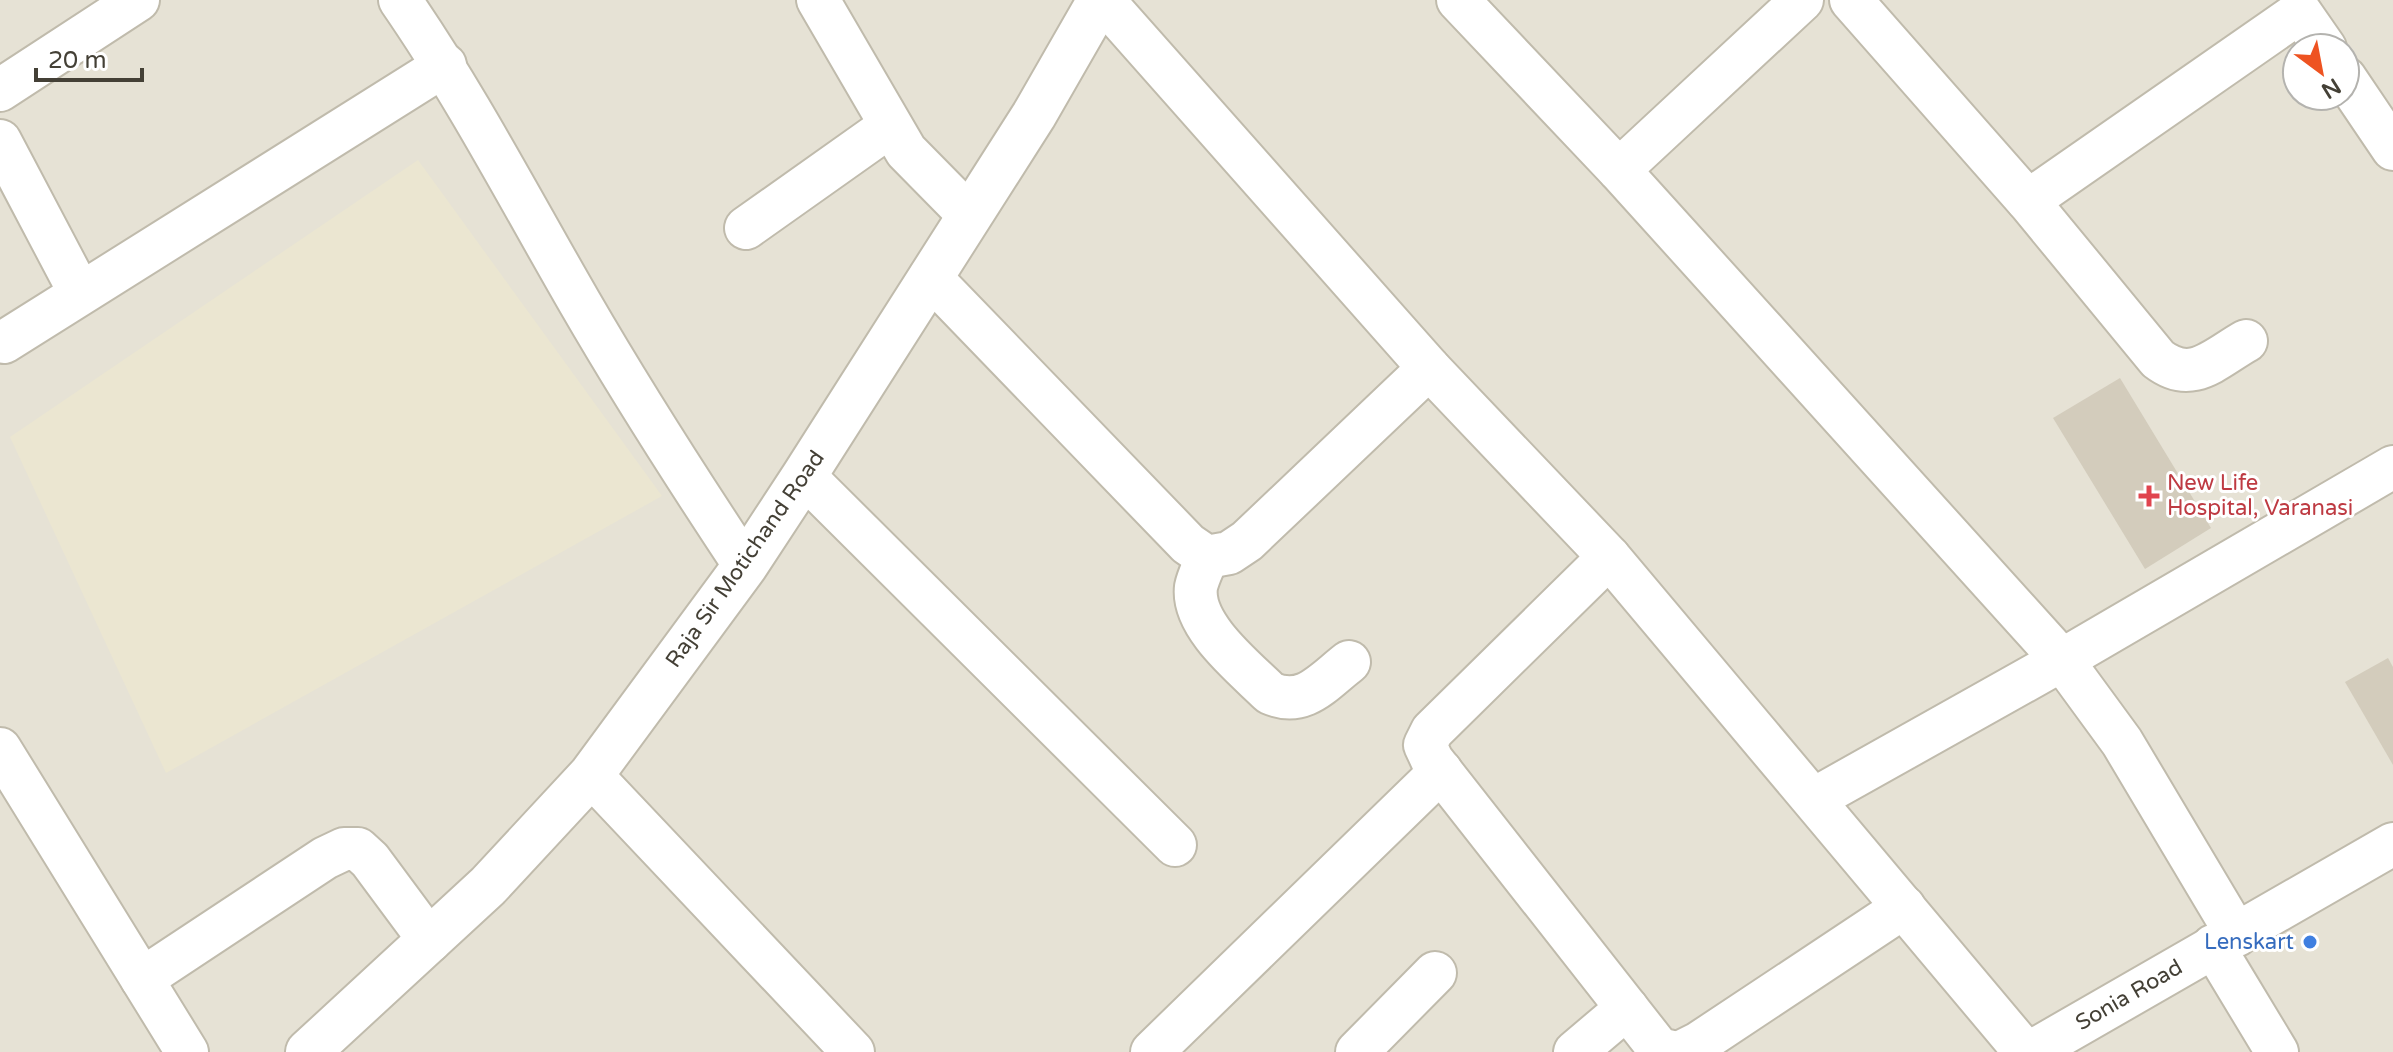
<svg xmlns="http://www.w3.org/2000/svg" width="2393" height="1052" viewBox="0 0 2393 1052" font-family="'Varela Round',sans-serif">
<rect width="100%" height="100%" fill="#f2f0e6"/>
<!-- residential -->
<path fill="#e6e2d5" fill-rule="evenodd" d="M0,0H2393V1052H0ZM2297,48H2345V96H2297Z"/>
<!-- education -->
<polygon fill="#ebe6d1" points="418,160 662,496 166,773 10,437"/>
<!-- building -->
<g fill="#d3ccbc">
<polygon points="2120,378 2211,528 2145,569 2053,418"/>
<polygon points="2388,658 2393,667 2393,765 2345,682"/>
</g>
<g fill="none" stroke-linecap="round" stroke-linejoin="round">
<!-- minor casing -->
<g stroke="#c0bbac" stroke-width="46">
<g id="minor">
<path d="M400,0C467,97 521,201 580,303C632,393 688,480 745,566"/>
<polyline points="818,0 906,151 969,215"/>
<polyline points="1103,0 1429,368 1609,557 2025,1052"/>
<polyline points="1458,0 1619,170 2062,660 2122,742 2237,935"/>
<path d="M1851,0L2028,201L2158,359C2192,385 2214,359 2246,341"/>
<polyline points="2345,78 2393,149"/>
<polyline points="0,90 138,0"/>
<polyline points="0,141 80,293"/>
<polyline points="1619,170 1802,0"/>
<polyline points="2028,201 2300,12 2325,48"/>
<polyline points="746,228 890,126"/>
<polyline points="930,277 1188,544 1207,557 1229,553 1247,541 1429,368"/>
<polyline points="4,342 445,65"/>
<polyline points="804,476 1175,845"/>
<path d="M1207,557C1204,566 1198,577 1196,587C1191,626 1245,668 1270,693C1304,708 1323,682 1349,662"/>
<polyline points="1609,557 1432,731 1425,745 1432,760 1659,1049 1672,1052"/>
<polyline points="0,749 187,1052"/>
<polyline points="591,775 853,1052"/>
<polyline points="1814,799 2062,660 2393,467"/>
<polyline points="2213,946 2277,1052"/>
<polyline points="142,979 325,858 344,849 358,849 370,860 430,941"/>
<polyline points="1152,1052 1441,771"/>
<polyline points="1357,1052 1435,973"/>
<polyline points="1575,1052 1627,1008"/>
<polyline points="1681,1052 1699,1043 1904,907"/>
<polyline points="2031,1052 2393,844"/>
</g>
</g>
<!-- tertiary casing -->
<g stroke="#c0bbac" stroke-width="48">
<polyline id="tertiary" points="308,1052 488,886 591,775 745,566 804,476 1034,115 1100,0"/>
</g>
<!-- minor -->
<use href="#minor" stroke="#fff" stroke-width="42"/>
<!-- tertiary -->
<use href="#tertiary" stroke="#fff" stroke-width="44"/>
</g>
<!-- markers -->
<path fill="#e0444e" stroke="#fff" stroke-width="3" d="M2145 484h8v8h8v8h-8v8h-8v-8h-8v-8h8z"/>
<circle fill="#3f7fe0" stroke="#fff" stroke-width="3" cx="2310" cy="942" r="8"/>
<g text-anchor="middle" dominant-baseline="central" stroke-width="6" stroke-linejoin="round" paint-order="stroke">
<!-- health labels -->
<g font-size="22" fill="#be3a42" stroke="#fff" text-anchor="start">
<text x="2167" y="483">New Life<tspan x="2167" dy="25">Hospital, Varanasi</tspan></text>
</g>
<!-- street labels -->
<g font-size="22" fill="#444036" stroke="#fff">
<text transform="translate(745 559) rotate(-55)">Raja Sir Motichand Road</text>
<text transform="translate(2129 995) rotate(-30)">Sonia Road</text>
</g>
<!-- shop labels -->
<g font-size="22" fill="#366cbe" stroke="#fff" text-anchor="end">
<text x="2294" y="942">Lenskart</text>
</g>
</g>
<!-- north arrow -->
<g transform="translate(2321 72) rotate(148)"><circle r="38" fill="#ffffff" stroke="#b4b3af" stroke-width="2"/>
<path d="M0-6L14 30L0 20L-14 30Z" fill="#ee5321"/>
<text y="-12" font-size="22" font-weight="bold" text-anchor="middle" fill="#444036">N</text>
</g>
<!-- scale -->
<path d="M36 68v12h106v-12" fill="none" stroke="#444036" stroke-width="4"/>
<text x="48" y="68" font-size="24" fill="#444036" stroke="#ffffff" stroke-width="6" paint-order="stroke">20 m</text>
</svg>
